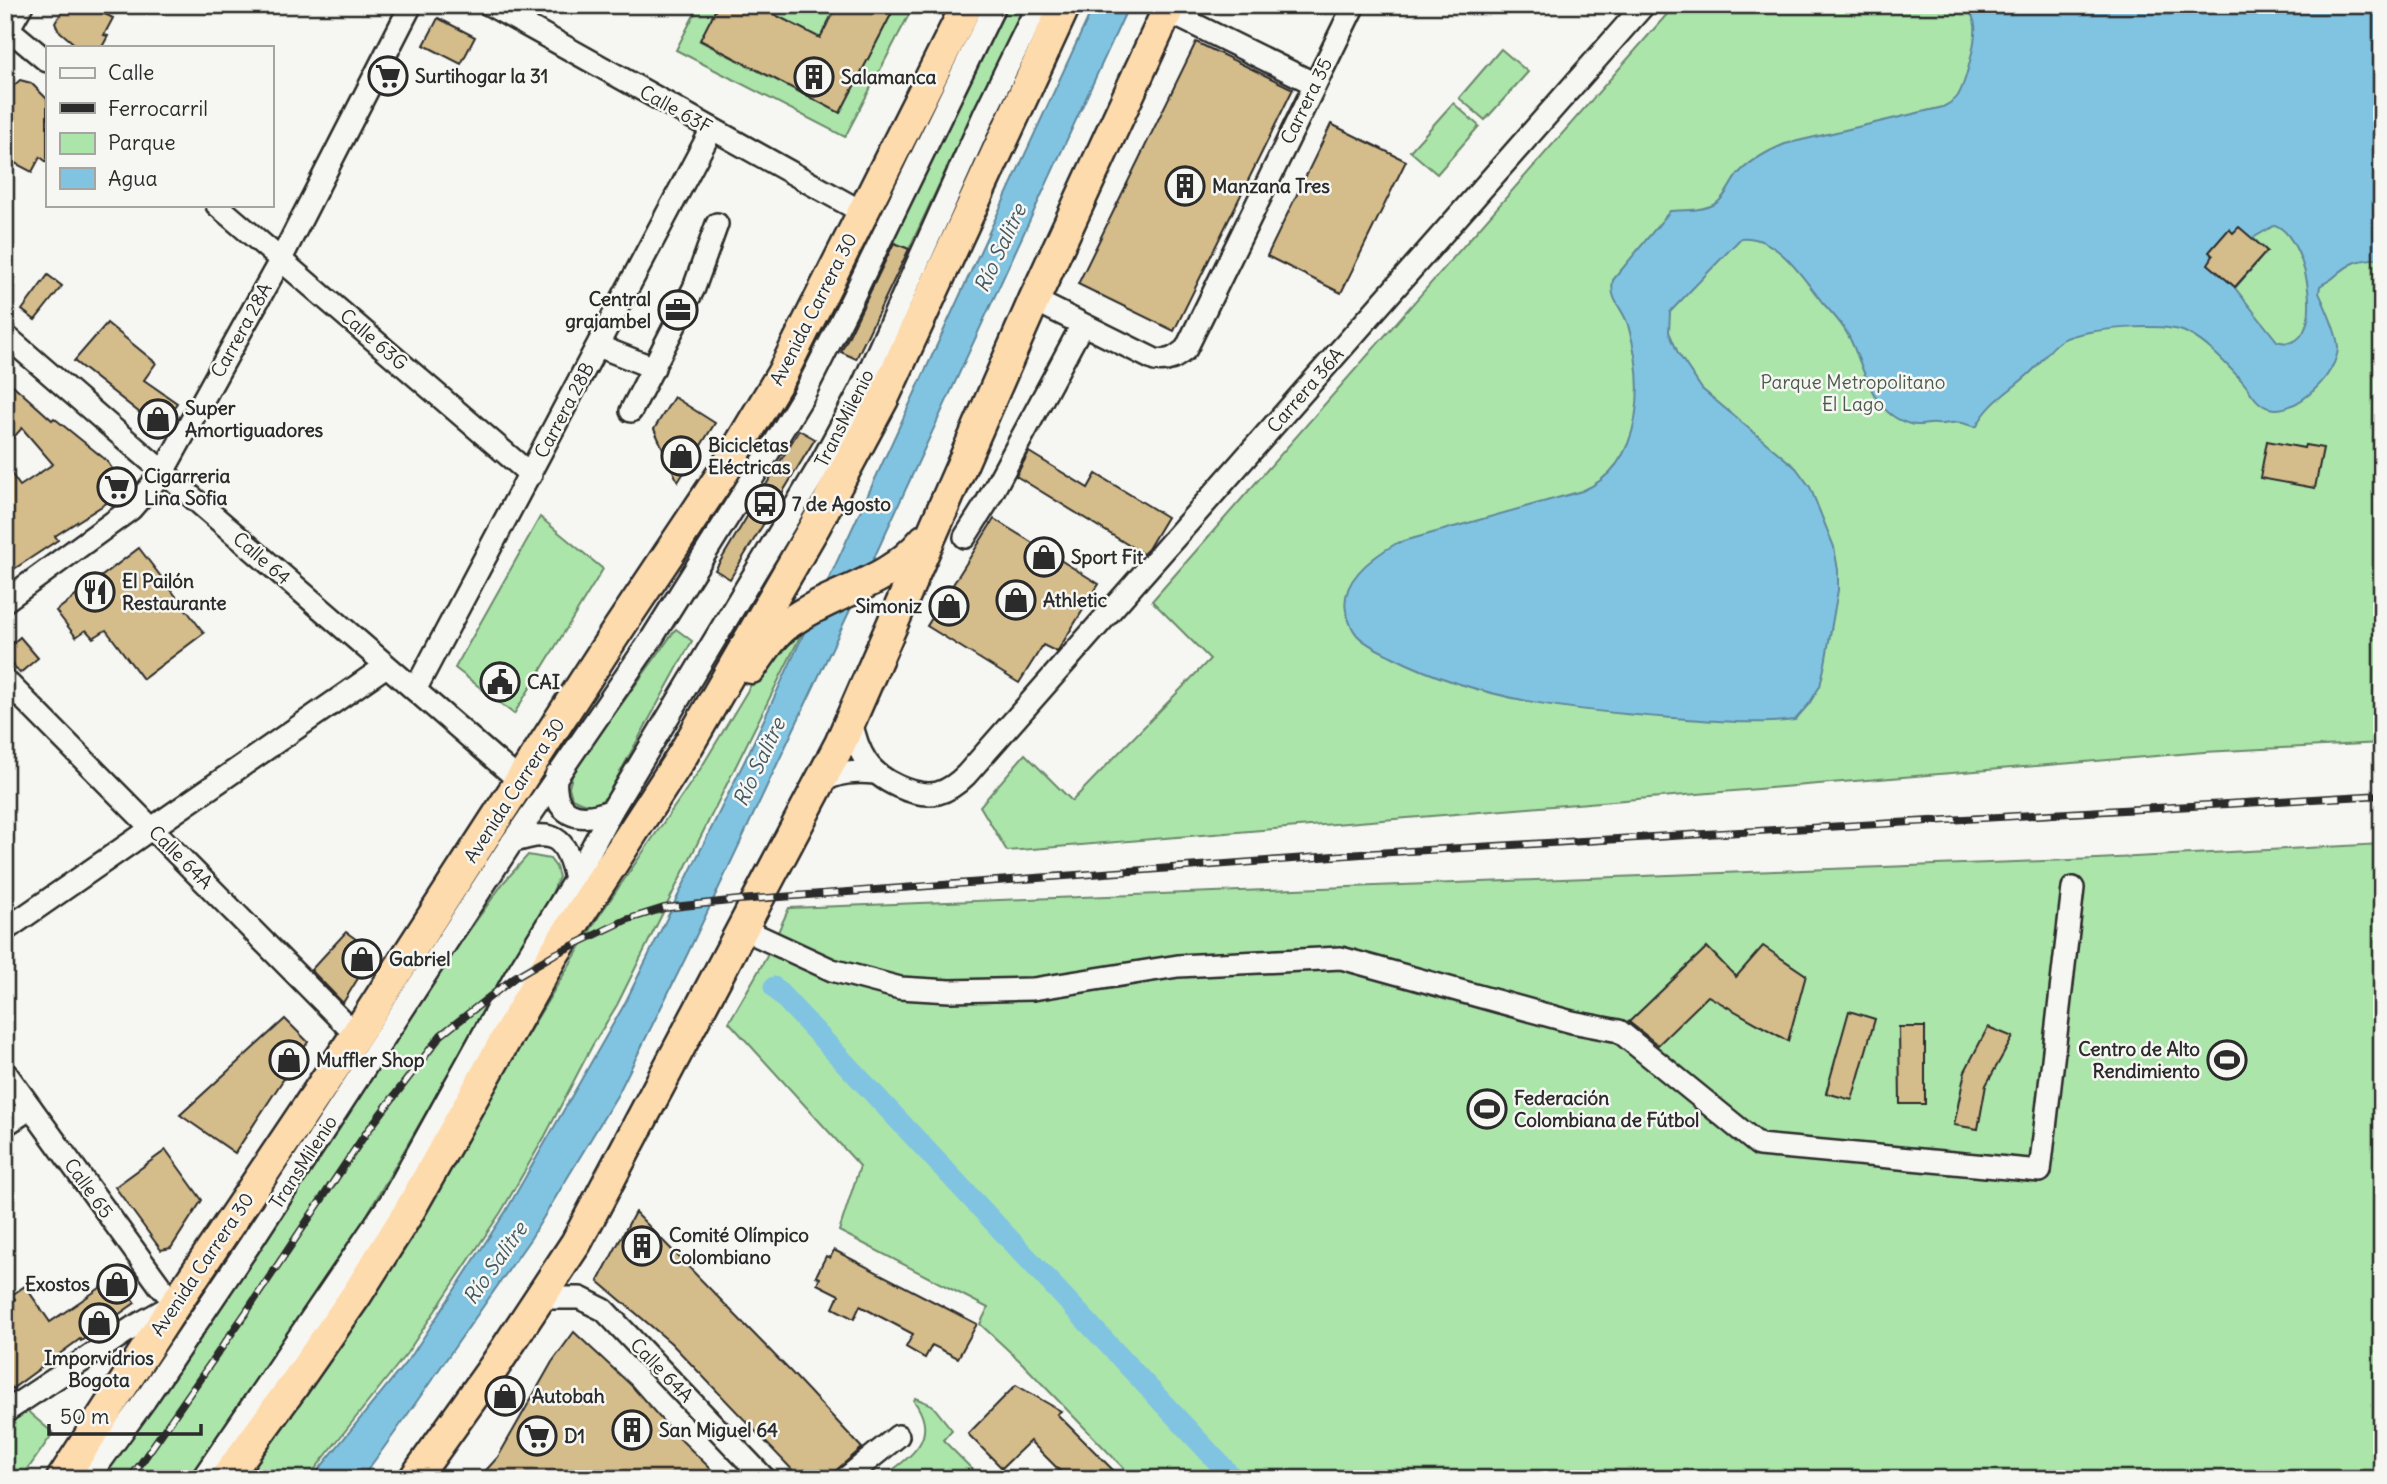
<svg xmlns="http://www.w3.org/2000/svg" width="2387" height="1484" viewBox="0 0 2387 1484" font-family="Delius,sans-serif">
<rect width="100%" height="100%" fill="#f6f6f2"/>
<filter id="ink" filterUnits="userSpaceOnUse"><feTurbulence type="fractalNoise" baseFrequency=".0143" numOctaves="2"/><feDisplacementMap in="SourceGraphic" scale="14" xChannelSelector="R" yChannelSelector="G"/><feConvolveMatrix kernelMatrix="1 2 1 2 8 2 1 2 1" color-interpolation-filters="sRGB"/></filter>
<g filter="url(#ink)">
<!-- green -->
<g fill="#abe5aa" stroke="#6b886a" stroke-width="2">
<polygon points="699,5 718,5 700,41 840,113 896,5 914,5 845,137 676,50"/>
<polygon points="756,5 837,5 820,38"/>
<polygon points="1002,5 1029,5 959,142 909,249 893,242"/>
<polygon points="1675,5 2382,5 2382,743 2204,752 1007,851 980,806 1025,754 1072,801 1210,659 1152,601"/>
<polygon points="1501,49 1528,72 1485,120 1459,98"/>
<polygon points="1453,103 1479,126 1437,174 1410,151"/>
<polygon points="540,517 603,569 514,714 455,668"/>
<path d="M676,629L692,641L607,796C595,808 587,806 572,798L569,787L574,770Z"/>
<polygon points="804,629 617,1005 592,1046 545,1136 501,1212 407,1353 307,1479 246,1479 334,1356 415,1234 512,1060 599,916 701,768 760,670 776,649"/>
<polygon points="2382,844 2382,1479 1134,1479 1021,1362 980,1324 988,1308 839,1231 860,1166 729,1022 766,958 789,908 2097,859"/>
<polygon points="528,855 550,859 556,867 559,877 550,898 353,1239 192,1479 96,1479 379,1056 504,882"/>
<path d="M915,1398L932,1405L952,1430L943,1440L982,1479H897L891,1471C918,1452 937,1433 914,1401Z"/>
<polygon points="26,1410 53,1433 21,1479 5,1479 5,1425"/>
</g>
<!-- water -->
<g fill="#81c4e2" stroke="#5f8799" stroke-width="2" fill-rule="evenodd">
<polygon points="1094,5 1129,5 850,610 686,957 618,1094 531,1238 396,1431 361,1479 311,1479 412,1355 506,1211 624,1005 749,752"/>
<path d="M1965,5H2382V258C2358,260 2352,261 2334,277C2330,281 2325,282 2320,286L2319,293C2325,306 2338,334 2338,348C2337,374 2296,416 2269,408C2256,404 2251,392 2243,382C2228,366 2208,343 2187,333C2165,322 2085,328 2062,340C2050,347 2043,360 2033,370C2014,389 1989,401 1977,426C1970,427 1969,424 1962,423C1954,421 1945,425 1936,424C1927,423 1918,427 1910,424C1869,413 1865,366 1848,335C1842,323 1831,312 1822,302C1802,277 1777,235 1741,238L1670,312L1669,332L1678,353L1702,389L1796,468L1810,487L1834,547L1838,570V590L1825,664L1820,686L1809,704L1795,720C1756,725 1712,721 1673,718C1577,711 1480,701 1393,657C1381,651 1366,645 1357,635C1351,628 1348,619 1346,611C1340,579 1374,556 1397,543L1582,491C1645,464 1645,382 1628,325C1622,306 1609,301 1613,280L1670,211C1684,210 1702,211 1715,204C1726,198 1730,183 1738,174C1751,160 1768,151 1785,144L1943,107C1948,104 1953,102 1957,97C1965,86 1977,39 1975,25C1974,18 1970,11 1965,5ZM2275,225C2310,238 2329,358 2277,341L2235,288L2267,251L2253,238Z"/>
</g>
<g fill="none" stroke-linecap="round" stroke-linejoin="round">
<!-- canal -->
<polyline stroke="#81c4e2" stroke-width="21" points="774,987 1234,1479"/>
</g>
<!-- building -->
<g fill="#d4bc8b" stroke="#2b2b2b" stroke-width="2">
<polygon points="66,5 110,5 105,14 113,18 104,35 108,36 102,47 78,47 58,30 55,23"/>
<polygon points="718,5 756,5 820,38 837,5 896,5 840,113 700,40"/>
<polygon points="438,18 475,37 461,64 424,45"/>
<polygon points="1196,42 1293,89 1174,331 1078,284"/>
<polygon points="20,80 31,83 47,99 47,162 40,157 32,172 5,158 5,102 12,87"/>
<polygon points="1331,124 1406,161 1341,293 1267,256"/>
<polygon points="2239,227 2267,251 2235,287 2208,264 2213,256 2209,252 2229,229 2233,233"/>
<polygon points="894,243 909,249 856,359 841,352"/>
<polygon points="48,275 62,286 35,320 22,310"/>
<polygon points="107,323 156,363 144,380 177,403 159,428 74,361"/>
<polygon points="5,378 52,420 54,418 106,460 127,490 55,536 58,540 5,575 5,465 20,486 53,464 22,428 5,447"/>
<polygon points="674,397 715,423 678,482 654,429"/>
<polygon points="799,430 815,439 730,579 715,570"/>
<polygon points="2267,441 2304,448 2305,445 2323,448 2315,488 2260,478"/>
<polygon points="1029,452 1088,488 1096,474 1167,517 1148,549 1143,554 1016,476"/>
<polygon points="994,519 1099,584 1057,652 1043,645 1019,683 927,626"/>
<polygon points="139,548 204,633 143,679 106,630 93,638 86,630 76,637 56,611"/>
<polygon points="20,637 38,658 20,673 5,656 5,650"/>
<polygon points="496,666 516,683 503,699 483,681"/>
<polygon points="346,932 374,952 343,1003 311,970"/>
<polygon points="1763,946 1806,975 1788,1041 1708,996 1658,1045 1629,1022 1707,947 1736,977"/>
<polygon points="1849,1011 1875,1019 1852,1100 1826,1093"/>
<polygon points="285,1019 308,1042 235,1153 180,1115"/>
<polygon points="1899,1027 1925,1027 1925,1104 1900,1104"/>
<polygon points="1988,1027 2013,1037 1986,1085 1978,1129 1954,1125 1965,1071"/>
<polygon points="166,1150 202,1200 171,1248 161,1250 115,1187"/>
<polygon points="635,1212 791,1372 862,1448 826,1479 801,1479 671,1343 598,1281"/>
<polygon points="834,1250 977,1324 958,1358 932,1345 925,1358 906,1347 913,1334 860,1306 854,1319 833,1308 839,1295 817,1284 820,1278 816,1276 826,1256 830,1258"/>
<polygon points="116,1277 135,1303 81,1341 80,1339 5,1394 5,1306 15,1299 12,1295 25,1286 50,1322"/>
<polygon points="574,1332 631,1385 668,1427 721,1479 478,1479 498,1457 552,1362"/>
<polygon points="1016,1385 1061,1411 1057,1414 1122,1479 1068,1479 1030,1441 1002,1468 968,1434"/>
</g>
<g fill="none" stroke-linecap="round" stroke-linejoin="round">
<!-- minor casing -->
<g stroke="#2b2b2b" stroke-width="26">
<g id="minor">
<polyline points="490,5 862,212"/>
<polyline points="1167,11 1315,84"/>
<polyline points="5,26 47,61"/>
<polyline points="5,35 22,5"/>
<polyline points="217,205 531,475"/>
<path d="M1034,300L1155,360C1169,362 1175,358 1186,349L1354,5"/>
<polyline points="5,335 520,781"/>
<polyline points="598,346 654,368"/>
<polyline points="631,411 694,288 717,224"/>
<polyline points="965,537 986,504 1082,325"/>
<polyline points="5,601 131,509 163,472 281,259 411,5"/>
<polyline points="5,680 356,1035"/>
<polyline points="415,690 712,129"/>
<path d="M851,720C854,735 858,749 866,761C879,781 915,798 938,793C949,790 958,783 966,775L1644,5"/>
<path d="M556,775C552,816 578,824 612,810"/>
<path d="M820,782C840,772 854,771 876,773"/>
<path d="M512,842C553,828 566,836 575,879"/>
<polyline points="743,929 832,970 900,988 950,991 1033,989 1178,966 1341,958 1572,1022 1619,1031 1759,1145 2040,1171 2073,888"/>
<polyline points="5,930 386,666"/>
<polyline points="5,1072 160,1286 176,1303 132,1328 5,1412"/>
<polyline points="5,1125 31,1108"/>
<polyline points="541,1298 580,1298 604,1310 765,1479"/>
<polyline points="88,1479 145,1400 250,1244 512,842 652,638 772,447 803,396 852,299 995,5"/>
<polyline points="202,1479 391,1201 515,977 575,879 612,810 820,465 861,389 984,115 1038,5"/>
<polyline points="845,1479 898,1436"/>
</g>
</g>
<!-- highway casing -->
<g stroke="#2b2b2b" stroke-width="35">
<g id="highway">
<path d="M751,668C762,652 774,633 790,622C835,590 887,585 924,540"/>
<polyline points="62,1479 176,1303 356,1035 613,637 724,471 782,374 967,5"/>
<polyline points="225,1479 291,1389 357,1294 408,1213 553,955 682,756 815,526 883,399 1065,5"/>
<polyline points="414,1479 494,1367 576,1243 840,744 1034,300 1170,5"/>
</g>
</g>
<!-- minor -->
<use href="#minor" stroke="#f6f6f2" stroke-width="21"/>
<!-- highway -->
<use href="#highway" stroke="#fedbac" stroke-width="30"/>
<!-- rail casing -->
<g stroke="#2b2b2b" stroke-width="8">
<polyline id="rail" points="130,1479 245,1314 366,1133 441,1035 515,977 553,955 626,920 664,908 739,900 1375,853 2382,795"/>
</g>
<!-- rail -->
<use href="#rail" stroke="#f6f6f2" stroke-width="5" stroke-dasharray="16" stroke-linecap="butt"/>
</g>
</g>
<!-- icons -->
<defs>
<g id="supermarket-ring" transform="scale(2.0125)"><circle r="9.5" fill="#f6f6f2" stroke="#2b2b2b" stroke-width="1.5"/><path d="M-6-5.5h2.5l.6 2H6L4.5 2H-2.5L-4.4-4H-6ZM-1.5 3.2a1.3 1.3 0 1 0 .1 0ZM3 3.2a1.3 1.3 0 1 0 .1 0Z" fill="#2b2b2b"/></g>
<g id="building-ring" transform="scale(2.0125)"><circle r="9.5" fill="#f6f6f2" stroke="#2b2b2b" stroke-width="1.5"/><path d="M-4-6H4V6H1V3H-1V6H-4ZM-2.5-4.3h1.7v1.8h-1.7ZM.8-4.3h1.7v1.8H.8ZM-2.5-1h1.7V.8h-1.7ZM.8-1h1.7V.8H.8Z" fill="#2b2b2b"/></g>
<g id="office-ring" transform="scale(2.0125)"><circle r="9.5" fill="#f6f6f2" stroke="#2b2b2b" stroke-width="1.5"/><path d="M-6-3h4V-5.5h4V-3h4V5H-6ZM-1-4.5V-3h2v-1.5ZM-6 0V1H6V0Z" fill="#2b2b2b"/></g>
<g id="shop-ring" transform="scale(2.0125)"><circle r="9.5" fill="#f6f6f2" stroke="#2b2b2b" stroke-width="1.5"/><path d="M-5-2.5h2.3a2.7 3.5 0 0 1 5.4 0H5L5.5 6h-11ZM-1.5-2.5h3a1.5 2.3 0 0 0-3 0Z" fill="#2b2b2b"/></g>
<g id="bus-ring" transform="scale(2.0125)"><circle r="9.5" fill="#f6f6f2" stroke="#2b2b2b" stroke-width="1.5"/><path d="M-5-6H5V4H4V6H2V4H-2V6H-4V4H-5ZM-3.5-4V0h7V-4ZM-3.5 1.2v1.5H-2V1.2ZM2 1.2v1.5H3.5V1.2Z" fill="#2b2b2b"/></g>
<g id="restaurant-ring" transform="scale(2.0125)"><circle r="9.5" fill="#f6f6f2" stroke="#2b2b2b" stroke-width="1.5"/><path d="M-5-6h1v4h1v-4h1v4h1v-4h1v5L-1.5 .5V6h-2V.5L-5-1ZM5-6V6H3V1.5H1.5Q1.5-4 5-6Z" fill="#2b2b2b"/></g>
<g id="civic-ring" transform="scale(2.0125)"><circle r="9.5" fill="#f6f6f2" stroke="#2b2b2b" stroke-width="1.5"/><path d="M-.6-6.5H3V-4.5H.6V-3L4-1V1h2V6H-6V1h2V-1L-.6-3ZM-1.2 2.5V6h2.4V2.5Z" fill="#2b2b2b"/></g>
<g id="stadium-ring" transform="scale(2.0125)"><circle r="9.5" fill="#f6f6f2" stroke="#2b2b2b" stroke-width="1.5"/><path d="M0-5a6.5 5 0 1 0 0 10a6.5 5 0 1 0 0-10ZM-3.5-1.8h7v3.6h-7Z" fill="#2b2b2b"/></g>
</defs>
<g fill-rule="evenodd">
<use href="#supermarket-ring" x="388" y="76"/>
<use href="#building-ring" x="814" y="77"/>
<use href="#building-ring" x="1185" y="186"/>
<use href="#office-ring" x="678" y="310"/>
<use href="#shop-ring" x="158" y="419"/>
<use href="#shop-ring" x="681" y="456"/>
<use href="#supermarket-ring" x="117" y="487"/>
<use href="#bus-ring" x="765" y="504"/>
<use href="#shop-ring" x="1044" y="557"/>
<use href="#restaurant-ring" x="95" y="592"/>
<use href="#shop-ring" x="1016" y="600"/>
<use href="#shop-ring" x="949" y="606"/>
<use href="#civic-ring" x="500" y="682"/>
<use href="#shop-ring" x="362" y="959"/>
<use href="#shop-ring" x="289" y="1060"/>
<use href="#stadium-ring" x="2227" y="1060"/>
<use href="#stadium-ring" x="1487" y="1109"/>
<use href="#building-ring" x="642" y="1246"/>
<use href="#shop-ring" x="117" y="1284"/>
<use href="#shop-ring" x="99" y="1323"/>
<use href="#shop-ring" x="505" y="1396"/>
<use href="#building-ring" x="632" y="1430"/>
<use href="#supermarket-ring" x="537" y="1436"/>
</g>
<g text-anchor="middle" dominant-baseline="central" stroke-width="5" stroke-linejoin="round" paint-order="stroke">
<!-- poi labels -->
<g font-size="19" font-weight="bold" fill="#2b2b2b" stroke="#f6f6f2" text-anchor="start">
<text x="415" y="76">Surtihogar la 31</text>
<text x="841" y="77">Salamanca</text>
<text x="1212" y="186">Manzana Tres</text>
<text x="651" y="299" text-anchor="end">Central<tspan x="651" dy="22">grajambel</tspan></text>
<text x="185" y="408">Super<tspan x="185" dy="22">Amortiguadores</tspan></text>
<text x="708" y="445">Bicicletas<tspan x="708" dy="22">Eléctricas</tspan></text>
<text x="144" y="476">Cigarreria<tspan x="144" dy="22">Lina Sofia</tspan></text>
<text x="792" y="504">7 de Agosto</text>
<text x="1071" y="557">Sport Fit</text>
<text x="122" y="581">El Pailón<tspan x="122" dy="22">Restaurante</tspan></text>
<text x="1043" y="600">Athletic</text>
<text x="922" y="606" text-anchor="end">Simoniz</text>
<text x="527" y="682">CAI</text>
<text x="389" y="959">Gabriel</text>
<text x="2200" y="1049" text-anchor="end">Centro de Alto<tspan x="2200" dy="22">Rendimiento</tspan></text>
<text x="316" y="1060">Muffler Shop</text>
<text x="1514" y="1098">Federación<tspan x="1514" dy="22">Colombiana de Fútbol</tspan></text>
<text x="669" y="1235">Comité Olímpico<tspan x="669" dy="22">Colombiano</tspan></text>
<text x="90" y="1284" text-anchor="end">Exostos</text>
<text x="99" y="1358" text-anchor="middle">Imporvidrios<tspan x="99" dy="22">Bogota</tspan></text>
<text x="532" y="1396">Autobah</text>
<text x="659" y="1430">San Miguel 64</text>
<text x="564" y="1436">D1</text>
</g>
<!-- street labels -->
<g font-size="19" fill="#2b2b2b" stroke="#f6f6f2">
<text transform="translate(1306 101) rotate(-64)">Carrera 35</text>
<text transform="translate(676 109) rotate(29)">Calle 63F</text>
<text transform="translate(813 309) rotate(-63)">Avenida Carrera 30</text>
<text transform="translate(241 330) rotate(-61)">Carrera 28A</text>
<text transform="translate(374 339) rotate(41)">Calle 63G</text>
<text transform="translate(1305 390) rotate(-49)">Carrera 36A</text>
<text transform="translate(564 410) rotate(-62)">Carrera 28B</text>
<text transform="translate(844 418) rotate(-63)">TransMilenio</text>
<text transform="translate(262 558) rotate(41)">Calle 64</text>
<text transform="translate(514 790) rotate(-57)">Avenida Carrera 30</text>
<text transform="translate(181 857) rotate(45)">Calle 64A</text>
<text transform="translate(303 1162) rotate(-57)">TransMilenio</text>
<text transform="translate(89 1188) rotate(54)">Calle 65</text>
<text transform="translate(202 1264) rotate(-56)">Avenida Carrera 30</text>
<text transform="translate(662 1370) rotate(46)">Calle 64A</text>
</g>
<!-- park labels -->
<g font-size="19" fill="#4b5a4b" stroke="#f6f6f2">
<text x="1853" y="382">Parque Metropolitano<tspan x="1853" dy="22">El Lago</tspan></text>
</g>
<!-- water labels -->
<g font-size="21" font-style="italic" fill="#455962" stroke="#f6f6f2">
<text transform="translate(1000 248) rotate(-65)">Río Salitre</text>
<text transform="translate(759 762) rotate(-65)">Río Salitre</text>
<text transform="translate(495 1263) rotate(-55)">Río Salitre</text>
</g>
</g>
<!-- margin -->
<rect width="2387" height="1484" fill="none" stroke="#f6f6f2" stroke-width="28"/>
<rect x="14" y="14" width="2359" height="1456" fill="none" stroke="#2b2b2b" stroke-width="2.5" filter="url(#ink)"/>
<!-- legend -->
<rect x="46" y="46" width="228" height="161" fill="#f6f6f2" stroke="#a5a5a2" stroke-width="2"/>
<rect x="60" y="68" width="35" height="10" fill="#f6f6f2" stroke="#a5a5a2" stroke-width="2"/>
<text x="108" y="80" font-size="21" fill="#2b2b2b">Calle</text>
<rect x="60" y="103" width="35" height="10" fill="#2b2b2b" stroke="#a5a5a2" stroke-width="2"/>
<text x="108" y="116" font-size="21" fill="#2b2b2b">Ferrocarril</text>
<rect x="60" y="133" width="35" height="21" fill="#abe5aa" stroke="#a5a5a2" stroke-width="2"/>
<text x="108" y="150" font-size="21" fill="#2b2b2b">Parque</text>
<rect x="60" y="168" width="35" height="21" fill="#81c4e2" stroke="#a5a5a2" stroke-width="2"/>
<text x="108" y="186" font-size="21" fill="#2b2b2b">Agua</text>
<!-- scale -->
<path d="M49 1424v10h152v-10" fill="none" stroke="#2b2b2b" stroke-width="3.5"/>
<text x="60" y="1424" font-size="21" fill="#2b2b2b" stroke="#f6f6f2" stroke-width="5" paint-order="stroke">50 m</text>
</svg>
